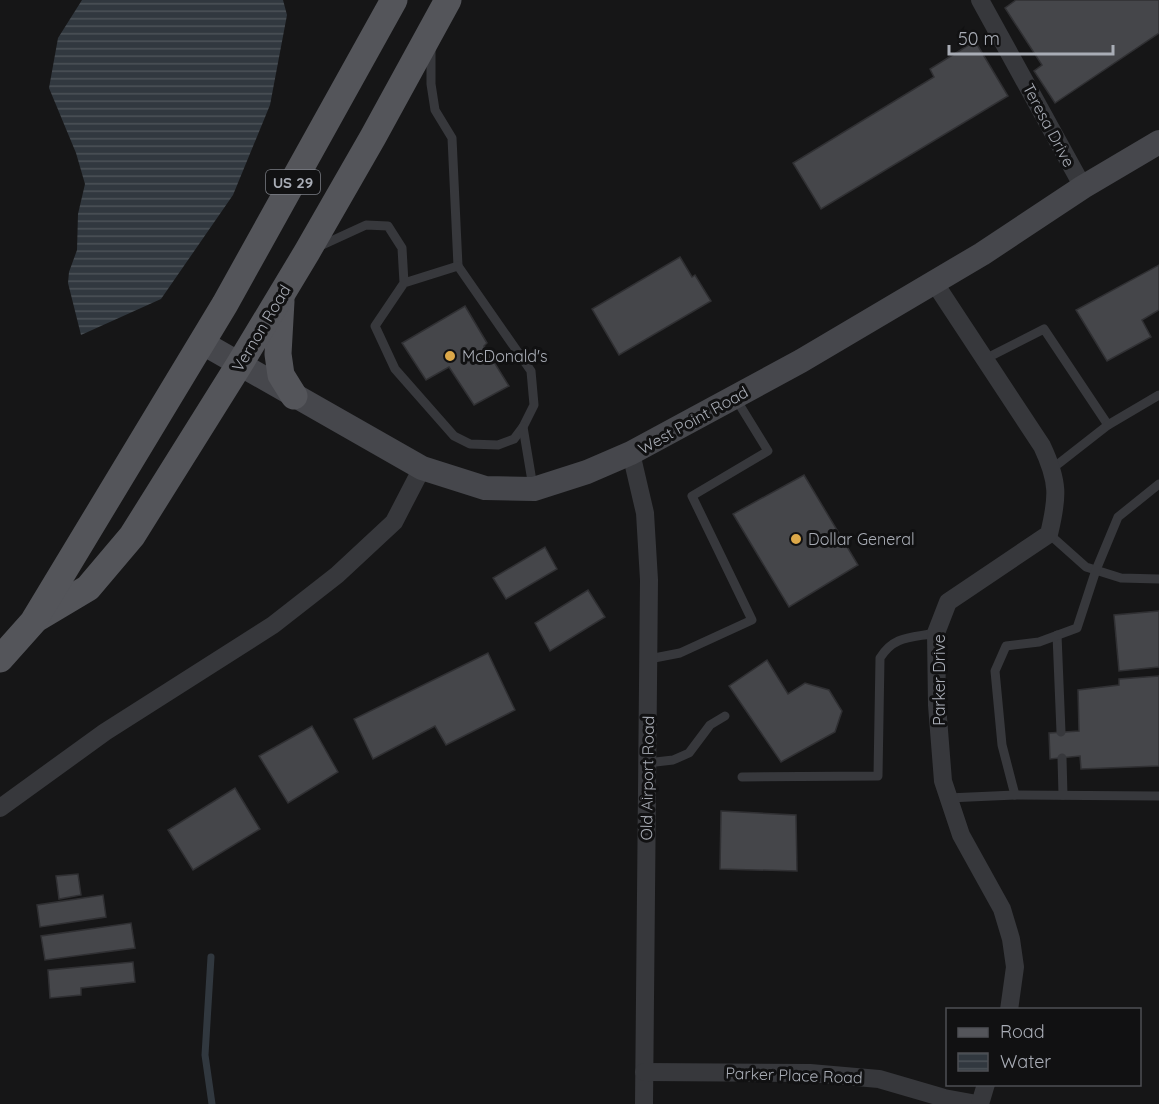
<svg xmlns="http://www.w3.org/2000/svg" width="1159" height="1104" viewBox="0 0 1159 1104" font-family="Quicksand,sans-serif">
<defs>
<pattern id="water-rules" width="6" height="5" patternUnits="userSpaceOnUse" patternTransform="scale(1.5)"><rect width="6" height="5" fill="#31383f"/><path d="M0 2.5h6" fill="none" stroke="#4c5258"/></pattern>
</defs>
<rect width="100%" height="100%" fill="#161617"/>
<!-- water -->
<polygon fill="url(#water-rules)" points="82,0 283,0 287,15 270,105 233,195 161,299 81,335 68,283 69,272 77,250 78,214 85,184 76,153 49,88 58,38"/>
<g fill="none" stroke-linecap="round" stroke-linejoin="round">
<!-- stream -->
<polyline stroke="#31383f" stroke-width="7" points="211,957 205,1055 212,1104"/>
</g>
<!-- building -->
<g fill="#45464a" stroke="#303033" stroke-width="1.5">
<polygon points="1016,0 1159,0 1159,33 1055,103 1034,71 1042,65 1005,8"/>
<polygon points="975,41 1008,96 821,209 793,163 934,77 930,69"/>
<polygon points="680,257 692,277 695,275 711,301 619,355 592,309"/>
<polygon points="1159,265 1159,310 1142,320 1151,337 1107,361 1076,310"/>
<polygon points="465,306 487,343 484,346 509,386 474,405 449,367 426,380 402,343"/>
<polygon points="804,475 858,565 789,607 733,514"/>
<polygon points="545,547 557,569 506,599 493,578"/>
<polygon points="588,590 605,617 550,651 535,623"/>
<polygon points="1159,611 1159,667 1119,671 1114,615"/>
<polygon points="488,653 515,710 446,745 435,726 373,759 354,719"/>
<polygon points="767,660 788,694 805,683 829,690 842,711 835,732 781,762 729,686"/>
<polygon points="1159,676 1159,766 1081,769 1080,756 1050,759 1049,733 1079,731 1078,690 1119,685 1119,679"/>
<polygon points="312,726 338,772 288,803 259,756"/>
<polygon points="235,788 260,829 193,870 168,830"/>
<polygon points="721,811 796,815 797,871 720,869"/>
<polygon points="78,874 81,895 59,899 56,876"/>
<polygon points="103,895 106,917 40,927 37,905"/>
<polygon points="131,923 135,948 45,960 41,936"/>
<polygon points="133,962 135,982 81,988 81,995 50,998 48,970"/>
</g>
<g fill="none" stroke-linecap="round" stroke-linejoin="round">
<!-- lane -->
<g stroke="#37383c" stroke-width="9">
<polyline points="431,49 431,84 435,110 452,138 458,266"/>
<polyline points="318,247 366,225 388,226 402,248 404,283 375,326 395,369 454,436 470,444 498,445 514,439 523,427 534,405 531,371 458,266 404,283"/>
<polyline points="985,359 1044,329 1108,425"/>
<polyline points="523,427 533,487"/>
<polyline points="1053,468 1108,425 1159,395"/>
<polyline points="1049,534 1086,567 1121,578 1159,579"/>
<polyline points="1057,635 1061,732"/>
<polyline points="649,659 680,653 752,620 692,496 768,451 736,399"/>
<polyline points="1062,758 1063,795"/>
<polyline points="647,763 673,760 689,753 710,725 725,716"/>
<path d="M742,777L878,776L880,658C894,635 912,638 936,633"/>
<polyline points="1015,795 1002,745 995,671 1006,646 1039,642 1077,628 1096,570 1118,517 1159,484"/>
<polyline points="948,798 1015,795 1159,796"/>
</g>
<!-- street -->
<g stroke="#37383c" stroke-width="18">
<polyline points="980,0 1083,187"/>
<path d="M934,282L1042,446C1059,482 1058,497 1049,534L948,602L936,633L937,705L943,781L961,835L1002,909L1011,939L1015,967L1009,1010"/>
<polyline points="631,453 645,513 649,580 644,1104"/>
<polyline points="0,808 105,732 273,625 337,575 394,522 422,468"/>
<polyline points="644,1072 810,1073 879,1079 944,1098 977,1104"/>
<polyline points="980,1104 986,1084"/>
</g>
<!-- secondary -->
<polyline stroke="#46474c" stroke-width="24" points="201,342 422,468 485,488 534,489 587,472 631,453 801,361 982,254 1083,187 1159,142"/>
<!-- primary -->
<g stroke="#54555a" stroke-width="27">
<polyline points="281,301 278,354 281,375 294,396"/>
<polyline points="36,619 88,588 132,536 239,365 307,252 373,137 448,0"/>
<polyline points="0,659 33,622 225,304 394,0"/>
</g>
</g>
<!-- markers -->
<g fill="#dca849" stroke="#111112" stroke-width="2">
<circle cx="450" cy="356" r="6"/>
<circle cx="796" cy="539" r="6"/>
</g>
<g text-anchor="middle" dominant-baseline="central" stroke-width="6" stroke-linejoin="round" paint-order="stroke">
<!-- shield labels -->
<rect fill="#111112" stroke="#7b7e85" stroke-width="1.5" x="266" y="170" width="54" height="24" rx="4.5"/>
<g font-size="15" font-weight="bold" fill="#a9adb6">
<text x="293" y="182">US 29</text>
</g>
<!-- street labels -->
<g font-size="16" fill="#a9adb6" stroke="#111112">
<text transform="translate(1049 125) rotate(62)">Teresa Drive</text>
<text transform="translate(261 328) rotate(-59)">Vernon Road</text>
<text transform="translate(693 420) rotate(-29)">West Point Road</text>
<text transform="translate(939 680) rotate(-90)">Parker Drive</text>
<text transform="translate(647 778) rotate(-89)">Old Airport Road</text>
<text transform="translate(794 1075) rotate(2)">Parker Place Road</text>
</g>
<!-- poi labels -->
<g font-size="16" fill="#a9adb6" stroke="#111112" text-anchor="start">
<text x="462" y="356">McDonald's</text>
<text x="808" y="539">Dollar General</text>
</g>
</g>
<!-- legend -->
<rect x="946" y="1008" width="195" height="78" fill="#111112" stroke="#4e4f54" stroke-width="1.5"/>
<rect x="958" y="1028" width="30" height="9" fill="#54555a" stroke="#4e4f54" stroke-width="1.5"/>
<text x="1000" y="1038" font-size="18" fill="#a9adb6">Road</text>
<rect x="958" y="1053" width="30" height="18" fill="url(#water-rules)" stroke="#4e4f54" stroke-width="1.5"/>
<text x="1000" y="1068" font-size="18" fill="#a9adb6">Water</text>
<!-- scale -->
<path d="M949 45v9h164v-9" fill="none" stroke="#a9adb6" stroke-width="3"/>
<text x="958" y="45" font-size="18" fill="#a9adb6" stroke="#111112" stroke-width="4.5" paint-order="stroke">50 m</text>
</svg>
